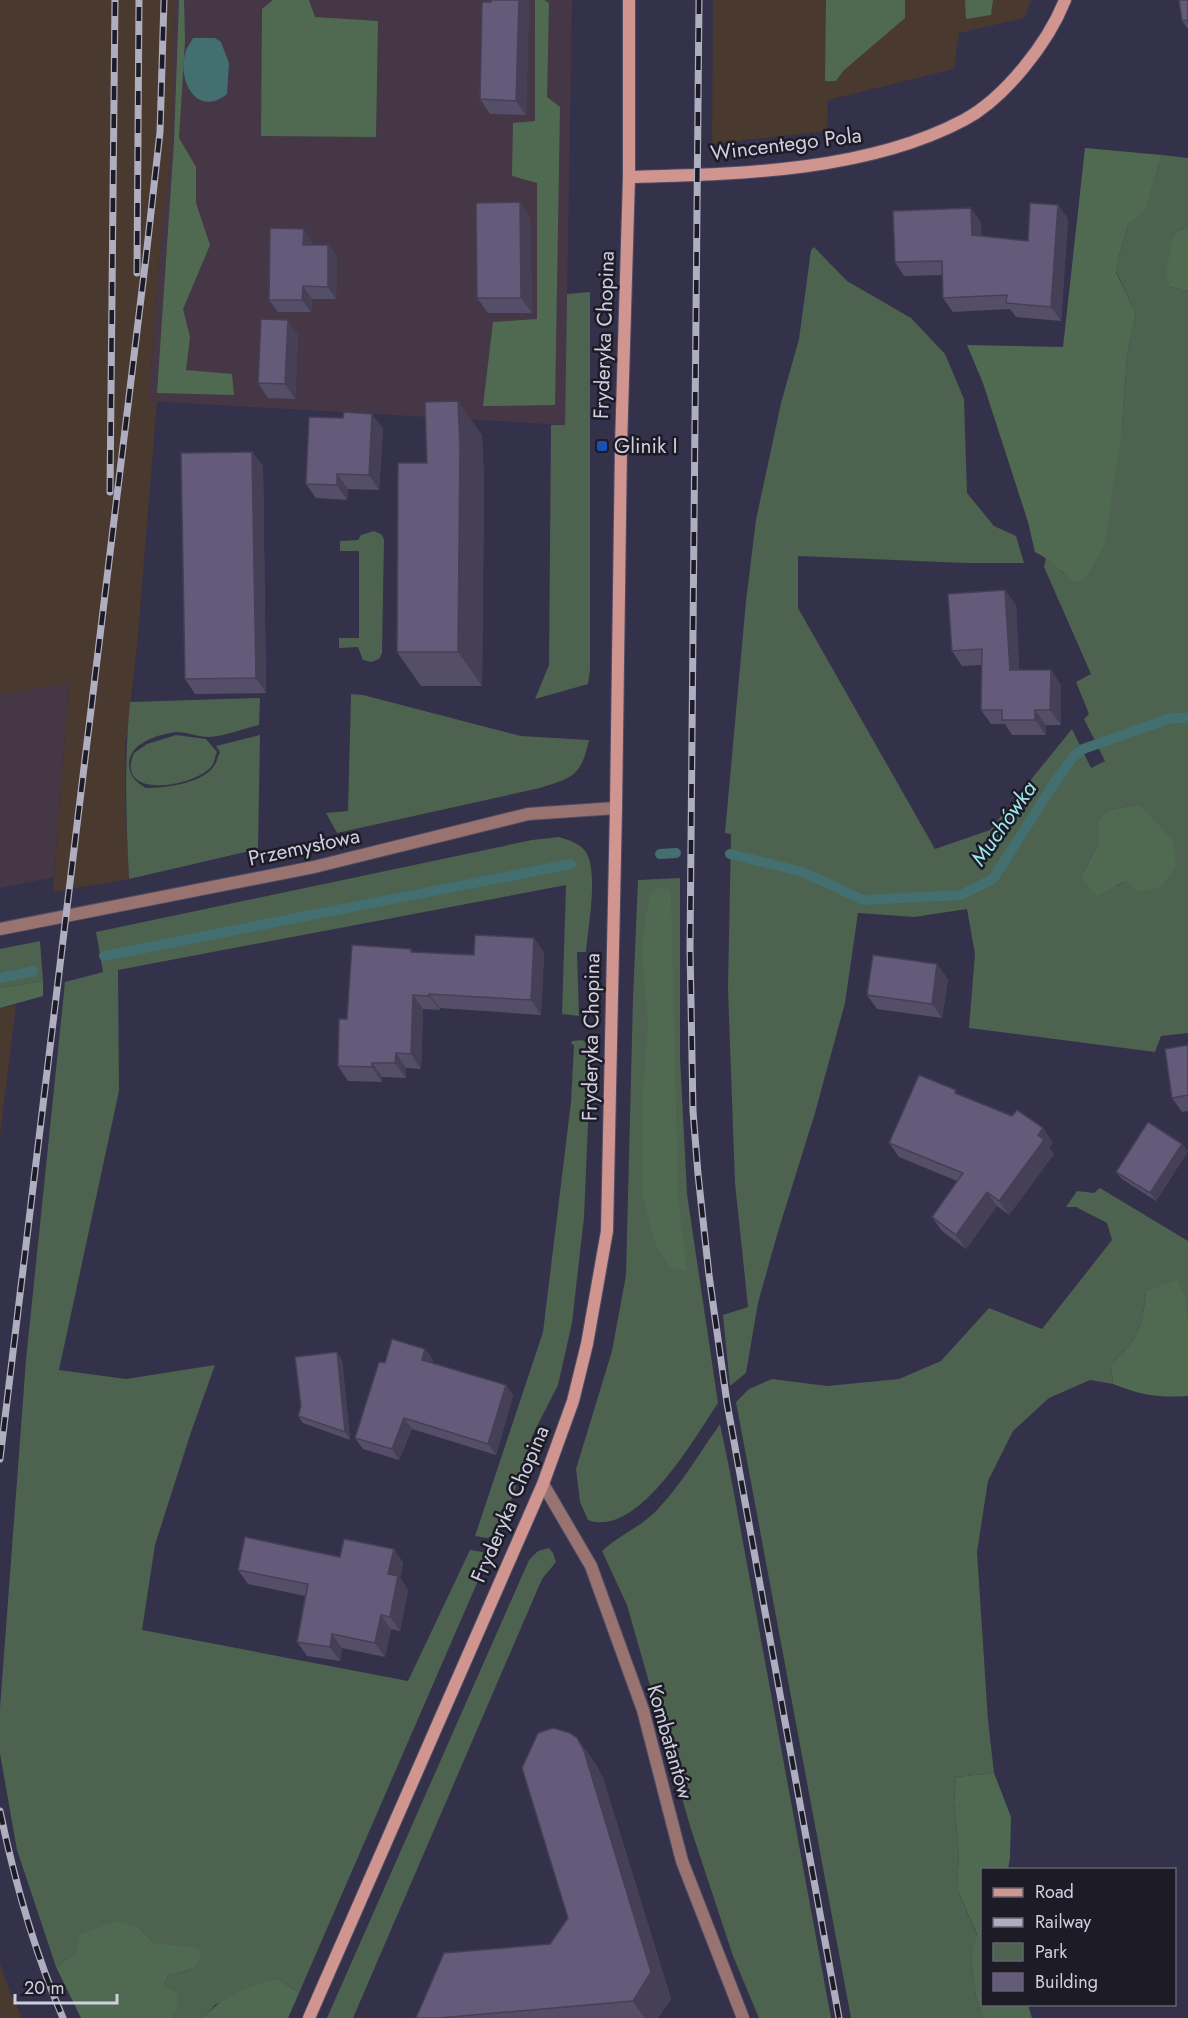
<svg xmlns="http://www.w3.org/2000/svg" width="1188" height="2018" viewBox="0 0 1188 2018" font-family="Jost,sans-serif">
<rect width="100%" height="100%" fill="#34314b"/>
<!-- commercial -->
<g fill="#453745">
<polygon points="175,0 572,0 565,425 149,401 159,262 172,141"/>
<polygon points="69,682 54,877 0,888 0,695"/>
</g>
<!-- industrial -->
<g fill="#49392e">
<polygon points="0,0 175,0 172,141 159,262 149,401 157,401 137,647 125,748 125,805 129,879 53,892 69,683 0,695"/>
<polygon points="713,0 1031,0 1025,18 959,33 954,69 828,100 827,131 712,144"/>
<polygon points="16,1005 0,1136 0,1008"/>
<polygon points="0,1963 10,1992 22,2018 0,2018"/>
</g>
<!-- green -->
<g fill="#4d624f" fill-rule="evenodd">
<path d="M1162,155L1188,158V227L1178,231L1170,287L1188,291V1033L1161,1036L1155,1052L969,1028L975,954L967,909L914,917L858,913L845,1003L815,1113L777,1235L758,1303L746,1373L730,1386L723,1315L748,1307L735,1183L728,989L731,834L725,833L746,601L756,520L781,403L799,339L811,250L814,247L847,281L911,318L945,354L964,399L967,493L994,526L1016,536L1024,563H966L798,556V608L935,849L990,830L1072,729L1091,768L1105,761L1084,719L1089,714L1076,682L1091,674L1044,567L1046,557L1057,564L1064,574L1122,428L1127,355L1136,314L1116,271L1119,255L1128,225L1145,209ZM1139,804L1126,881L1117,886L1081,877L1099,842V820L1108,810Z"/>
<polygon points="590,292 590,670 588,684 535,699 549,665 551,425 565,425 567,294"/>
<polygon points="374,531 381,534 384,539 382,653 379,659 371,662 363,660 358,647 339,648 339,638 359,638 359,551 340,551 340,541 358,540 361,535"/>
<path d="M351,694L363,695L521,736L589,740C581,776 574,777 540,788L337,833L326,813L348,811Z"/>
<path d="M260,698L259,725C243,729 225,736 209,737C198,737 187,732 176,732C159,734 130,743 129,763C129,776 136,782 146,788C166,788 203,783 214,766C217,762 218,756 220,752L216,746L260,735L258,849L129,879C126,819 124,761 130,702Z"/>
<path d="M176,735L206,739L217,752C215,756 214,763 212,766C195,787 114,801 134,753L147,744Z"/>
<path d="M559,837C569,840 582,844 587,854C598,875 588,928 586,952H577L579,1016L562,1014L566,885L118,970L119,1091L59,1370L126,1379L215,1365L190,1435L155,1545L142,1630L408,1681L470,1550L483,1552L487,1560L299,1993L277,1978L215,2005L203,2018H171L176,2013L172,1989L164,1985L168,1976L194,1968L154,1943L139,1928L77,1952L56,1967L17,1850L0,1754V1708L26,1360L65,982L103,972L96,932L532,840Z"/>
<path d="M680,878V1057L687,1194L718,1403C695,1437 638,1539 588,1520L580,1502L576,1469L612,1351L626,1275L633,998L638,880Z"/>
<polygon points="40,941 43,981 0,988 0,949"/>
<polygon points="583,1040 590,1049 590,1079 584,1217 572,1323 558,1385 533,1434 505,1519 496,1535 487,1538 475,1536 543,1332 571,1102 574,1045 571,1044 572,1041"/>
<path d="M1100,1188L1188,1241V1320L1146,1291C1142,1329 1140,1337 1111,1364L1113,1384L1090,1380L1049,1398L1013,1431L988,1481L977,1552L988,1720L994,1773L956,1777L954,1801L959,1853L957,1889L977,1935L971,1956L976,1997L983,2018H851L736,1402L749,1389L772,1379L827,1386L899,1379L941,1361L989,1308L1042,1329L1112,1240L1107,1223L1076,1207H1066L1077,1191L1094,1193Z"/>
<path d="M720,1424L730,1472L831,2018H759L733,1956L690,1826L627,1605L602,1551C619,1535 641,1527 657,1510C681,1485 700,1452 720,1424Z"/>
<polygon points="549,1548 553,1553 556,1562 542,1579 353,2018 327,2018 529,1560 538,1551"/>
</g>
<!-- forest -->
<g fill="#506a52">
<polygon points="179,0 184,0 185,41 179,138 196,167 196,203 210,245 183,309 190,337 186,370 232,374 234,395 157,393 174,142"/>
<polygon points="273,0 309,0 315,17 378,21 376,137 261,136 262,9"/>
<polygon points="535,0 544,0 549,3 547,97 560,107 555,405 483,406 493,322 537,319 537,183 512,176 513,123 535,121"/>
<polygon points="826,0 905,0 905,18 843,71 836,81 825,81"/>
<polygon points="965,0 993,0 991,15 966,19"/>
<path d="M1085,148L1162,155L1145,210L1128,225L1119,255L1116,272L1136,314L1127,355L1122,428L1105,544L1087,576L1077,583C1061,572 1053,561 1035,552L1028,522L983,383L967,345L1063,347Z"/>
<polygon points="1188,227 1188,291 1170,287 1166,274 1172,240 1178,231"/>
<polygon points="1139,804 1173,841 1176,866 1161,887 1139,892 1126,881 1097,896 1081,877 1099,842 1099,820 1108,810"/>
<polygon points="665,886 671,891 678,1198 687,1271 669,1267 654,1241 642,1194 642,1104 648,1022 642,952 645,919 651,891"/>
<polygon points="43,981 43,996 0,1008 0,988"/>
<path d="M1177,1280L1185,1298L1188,1320V1396C1158,1398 1141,1395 1113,1384L1111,1364C1140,1337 1142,1329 1146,1291Z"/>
<polygon points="994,1773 1011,1817 1010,1858 1008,1869 982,1870 982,2004 1028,2005 1032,2018 983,2018 976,1997 971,1956 977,1934 957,1889 959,1853 954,1801 956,1777"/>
<polygon points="116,1921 139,1928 154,1943 198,1948 201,1957 194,1968 168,1976 164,1985 172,1989 178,1996 176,2013 171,2018 81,2018 56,1967 77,1952 79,1935"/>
<path d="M277,1978L299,1993L288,2018H203C224,1995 248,1987 277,1978Z"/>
</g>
<!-- water -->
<path fill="#436f70" d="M193,38H215L221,42L229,63L227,94C196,119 176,78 186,51C187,47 191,42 193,38Z"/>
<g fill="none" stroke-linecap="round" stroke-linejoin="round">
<!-- stream -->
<g stroke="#436f70" stroke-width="10">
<polyline points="660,854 676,853"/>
<polyline points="730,854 803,872 863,900 961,895 993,879 1053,785 1074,756 1083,749 1171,718 1188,718"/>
<polyline points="104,956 571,864"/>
<polyline points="0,978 33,971"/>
</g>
<!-- street casing -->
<g stroke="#504d66" stroke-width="14">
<g id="street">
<polyline points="0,929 314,867 528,814 616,808"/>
<polyline points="543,1484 591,1566 643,1710 682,1861 743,2018"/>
</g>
</g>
<!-- secondary casing -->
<g stroke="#504d66" stroke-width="14">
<g id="secondary">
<path d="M629,177C737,174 866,172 964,120C1005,98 1048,43 1065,0"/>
<polyline points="309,2018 543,1484 573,1401 587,1344 607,1231 616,808 621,446 629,177 629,0"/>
</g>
</g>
<!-- street -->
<use href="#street" stroke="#99736f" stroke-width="12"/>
<!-- secondary -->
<use href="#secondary" stroke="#d1958f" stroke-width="12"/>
<!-- rail casing -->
<g stroke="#afaec0" stroke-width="7">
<g id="rail">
<polyline points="699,0 690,948 693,1111 698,1174 709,1275 727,1403 839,2018"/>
<polyline points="137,273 139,0"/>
<polyline points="110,492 115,0"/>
<polyline points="0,1459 146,257 160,132 164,0"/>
<path d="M0,1811C15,1883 34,1951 63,2018"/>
</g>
</g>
<!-- rail -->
<use href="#rail" stroke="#1c1b26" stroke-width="4.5" stroke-dasharray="14" stroke-linecap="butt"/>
</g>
<!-- wall -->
<g fill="#554e68">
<polygon points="519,0 527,0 529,3 526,115 490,114 480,99"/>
<polygon points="1188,0 1188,29 1182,21"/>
<polygon points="1058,205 1068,219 1061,321 1016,317 1010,309 953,312 943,298 942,275 904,276 895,262 981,222 981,236 1028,241"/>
<polygon points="530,217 532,313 488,313 477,298"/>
<polygon points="312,242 312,245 328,245 337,257 336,299 312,299 311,312 278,312 269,300"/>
<polygon points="298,335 295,399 268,398 258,383"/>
<polygon points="383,428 379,490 348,489 347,500 316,498 306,484"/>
<polygon points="482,435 484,481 482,686 421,686 397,652 427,463"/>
<polygon points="252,452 263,466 266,693 195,694 185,679"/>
<polygon points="1016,605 1019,670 1051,670 1061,685 1061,725 1046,725 1046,735 1012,735 1005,724 991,724 981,710 982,665 962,666 952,651"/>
<polygon points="534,938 544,953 541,1015 440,1008 440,1010 423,1009 421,1069 406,1068 406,1078 382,1077 382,1082 348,1081 338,1066 347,1019 411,949 413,952 474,955"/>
<polygon points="948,979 942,1018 877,1009 867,995"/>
<polygon points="1188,1045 1188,1111 1182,1112 1172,1098"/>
<polygon points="960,1095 1043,1128 1053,1143 1049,1147 1054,1154 1009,1215 997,1206 966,1249 942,1231 932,1217 957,1181 899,1157 889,1143"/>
<polygon points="1188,1151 1156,1201 1122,1179 1116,1172"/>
<polygon points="425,1349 433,1360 432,1363 506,1385 513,1396 496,1455 412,1429 399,1460 363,1449 355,1438 385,1363"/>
<polygon points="342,1360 350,1440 303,1423 298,1416"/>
<polygon points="394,1549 403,1563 400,1578 408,1590 400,1631 391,1629 385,1657 342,1648 340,1661 307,1656 297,1642 305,1596 248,1584 238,1570 340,1557"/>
<polygon points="577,1738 596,1765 603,1778 671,1999 658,2018 416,2018 550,1944 568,1918"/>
</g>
<!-- shaded-wall -->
<g fill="#454055">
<polygon points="519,0 527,0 529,3 526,115 516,101"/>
<polygon points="520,202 530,217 532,313 521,298"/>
<polygon points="1058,205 1068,219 1061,321 1051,307"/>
<polygon points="971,208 981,222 982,249 972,235"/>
<polygon points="304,229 312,242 312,257 303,245"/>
<polygon points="328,245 337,257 336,299 328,287"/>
<polygon points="303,286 312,299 311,312 302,300"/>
<polygon points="288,320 298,335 295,399 285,384"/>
<polygon points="458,401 482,435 484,481 482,686 458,652"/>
<polygon points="372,414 383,428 379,490 369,475"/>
<polygon points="252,452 263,466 266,693 256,678"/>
<polygon points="337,474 348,489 347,500 337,485"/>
<polygon points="1005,590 1016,605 1020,684 1010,670"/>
<polygon points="1051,670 1061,685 1061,725 1050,710"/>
<polygon points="1035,710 1046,725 1046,735 1035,720"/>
<polygon points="534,938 544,953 541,1015 531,1000"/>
<polygon points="937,964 948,979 942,1018 932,1004"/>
<polygon points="429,994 440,1008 440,1010 429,996"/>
<polygon points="413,995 423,1009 421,1069 411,1054"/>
<polygon points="396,1053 406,1068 406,1078 395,1063"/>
<polygon points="372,1063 382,1077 382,1082 372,1067"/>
<polygon points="1043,1128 1053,1143 1049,1147 1054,1154 1009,1215 999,1201"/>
<polygon points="1182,1144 1188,1151 1156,1201 1150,1193"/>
<polygon points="987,1192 997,1206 966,1249 956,1235"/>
<polygon points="425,1349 433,1360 429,1371 422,1360"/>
<polygon points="337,1352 342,1360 350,1440 345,1432"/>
<polygon points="506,1385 513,1396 496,1455 488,1444"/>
<polygon points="404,1418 412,1429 399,1460 392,1449"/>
<polygon points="394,1549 403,1563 400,1578 408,1590 400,1631 390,1617 388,1574"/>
<polygon points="381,1615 391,1629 385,1657 375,1643"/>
<polygon points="332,1634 342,1648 340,1661 330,1647"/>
<polygon points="577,1738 596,1765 603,1778 671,1999 658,2018 644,2018 633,2001"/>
</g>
<!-- building -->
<g fill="#635b79" stroke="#454055" stroke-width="1.5">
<polygon points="491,0 519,0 516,101 480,99 482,2 491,2"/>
<polygon points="1179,0 1188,0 1188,20 1182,21"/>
<polygon points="520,202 521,298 477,298 476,203"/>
<polygon points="1030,203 1058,205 1051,307 1006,303 1007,295 943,298 942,261 895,262 893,211 971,208 972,235 1028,241"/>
<polygon points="270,228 304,229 303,245 328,245 328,287 303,286 302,300 269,300"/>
<polygon points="261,319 288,320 285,384 258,383"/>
<polygon points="458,401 460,446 458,652 397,652 398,463 427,463 425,402"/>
<polygon points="344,412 372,414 369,475 337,474 337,485 306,484 309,417 343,418"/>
<polygon points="252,452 256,678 185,679 181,453"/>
<polygon points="1005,590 1010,670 1051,670 1050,710 1035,710 1035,720 1002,720 1002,710 981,710 982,649 952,651 948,594"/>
<polygon points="475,935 534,938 531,1000 429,994 429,996 413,995 411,1054 396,1053 395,1063 372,1063 372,1067 338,1066 339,1019 347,1019 352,945 411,949 411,952 474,955"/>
<polygon points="873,955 937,964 932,1004 867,995"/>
<polygon points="1188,1045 1188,1095 1172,1098 1165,1049"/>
<polygon points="919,1075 956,1090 955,1093 1012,1116 1017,1110 1043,1128 1038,1135 1044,1140 999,1201 987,1192 956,1235 932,1217 963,1173 889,1143"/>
<polygon points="1148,1122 1182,1144 1150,1193 1116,1172"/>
<polygon points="392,1339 425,1349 422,1360 506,1385 488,1444 404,1418 392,1449 355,1438 379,1362 385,1363"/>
<polygon points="337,1352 345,1432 298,1416 301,1406 295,1357"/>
<polygon points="245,1537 340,1557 344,1539 394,1549 388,1574 398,1576 390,1617 381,1615 375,1643 332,1634 330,1647 297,1642 308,1584 238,1570"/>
<polygon points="553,1728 570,1733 577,1738 584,1751 651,1972 633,2001 439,2018 416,2018 444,1953 550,1944 568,1918 522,1768 538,1733"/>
</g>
<!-- markers -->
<rect fill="#1a4fb4" stroke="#1c1b26" stroke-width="2" x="596" y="440" width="12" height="12" rx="3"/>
<g text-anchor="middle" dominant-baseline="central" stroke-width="5" stroke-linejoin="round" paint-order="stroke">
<!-- street labels -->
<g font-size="21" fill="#d0cfdf" stroke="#1c1b26">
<text transform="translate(786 144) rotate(-7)">Wincentego Pola</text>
<text transform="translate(604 335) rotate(-88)">Fryderyka Chopina</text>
<text transform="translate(304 847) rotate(-12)">Przemysłowa</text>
<text transform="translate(591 1037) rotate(-89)">Fryderyka Chopina</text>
<text transform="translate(510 1504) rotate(-67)">Fryderyka Chopina</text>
<text transform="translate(670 1742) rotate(74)">Kombatantów</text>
</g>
<!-- poi labels -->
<g font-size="21" fill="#d0cfdf" stroke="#1c1b26" text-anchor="start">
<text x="614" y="446">Glinik I</text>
</g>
<!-- water labels -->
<g font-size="22" font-style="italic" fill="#9ae9ec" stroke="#1c1b26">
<text transform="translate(1003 823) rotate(-55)">Muchówka</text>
</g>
</g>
<!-- legend -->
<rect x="981" y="1868" width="195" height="138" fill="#1c1b26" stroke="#646370" stroke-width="1.5"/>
<rect x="993" y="1888" width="30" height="9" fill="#d1958f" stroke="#646370" stroke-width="1.5"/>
<text x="1035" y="1898" font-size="18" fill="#d0cfdf">Road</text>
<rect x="993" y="1918" width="30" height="9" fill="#afaec0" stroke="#646370" stroke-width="1.5"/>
<text x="1035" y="1928" font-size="18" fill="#d0cfdf">Railway</text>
<rect x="993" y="1943" width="30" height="18" fill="#4d624f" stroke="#646370" stroke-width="1.5"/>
<text x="1035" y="1958" font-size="18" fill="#d0cfdf">Park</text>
<rect x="993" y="1973" width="30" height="18" fill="#635b79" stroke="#646370" stroke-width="1.5"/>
<text x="1035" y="1988" font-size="18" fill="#d0cfdf">Building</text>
<!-- scale -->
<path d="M15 1994v9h102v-9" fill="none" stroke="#d0cfdf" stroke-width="3"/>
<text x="24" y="1994" font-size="18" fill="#d0cfdf" stroke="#1c1b26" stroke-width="4.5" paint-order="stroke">20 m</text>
</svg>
